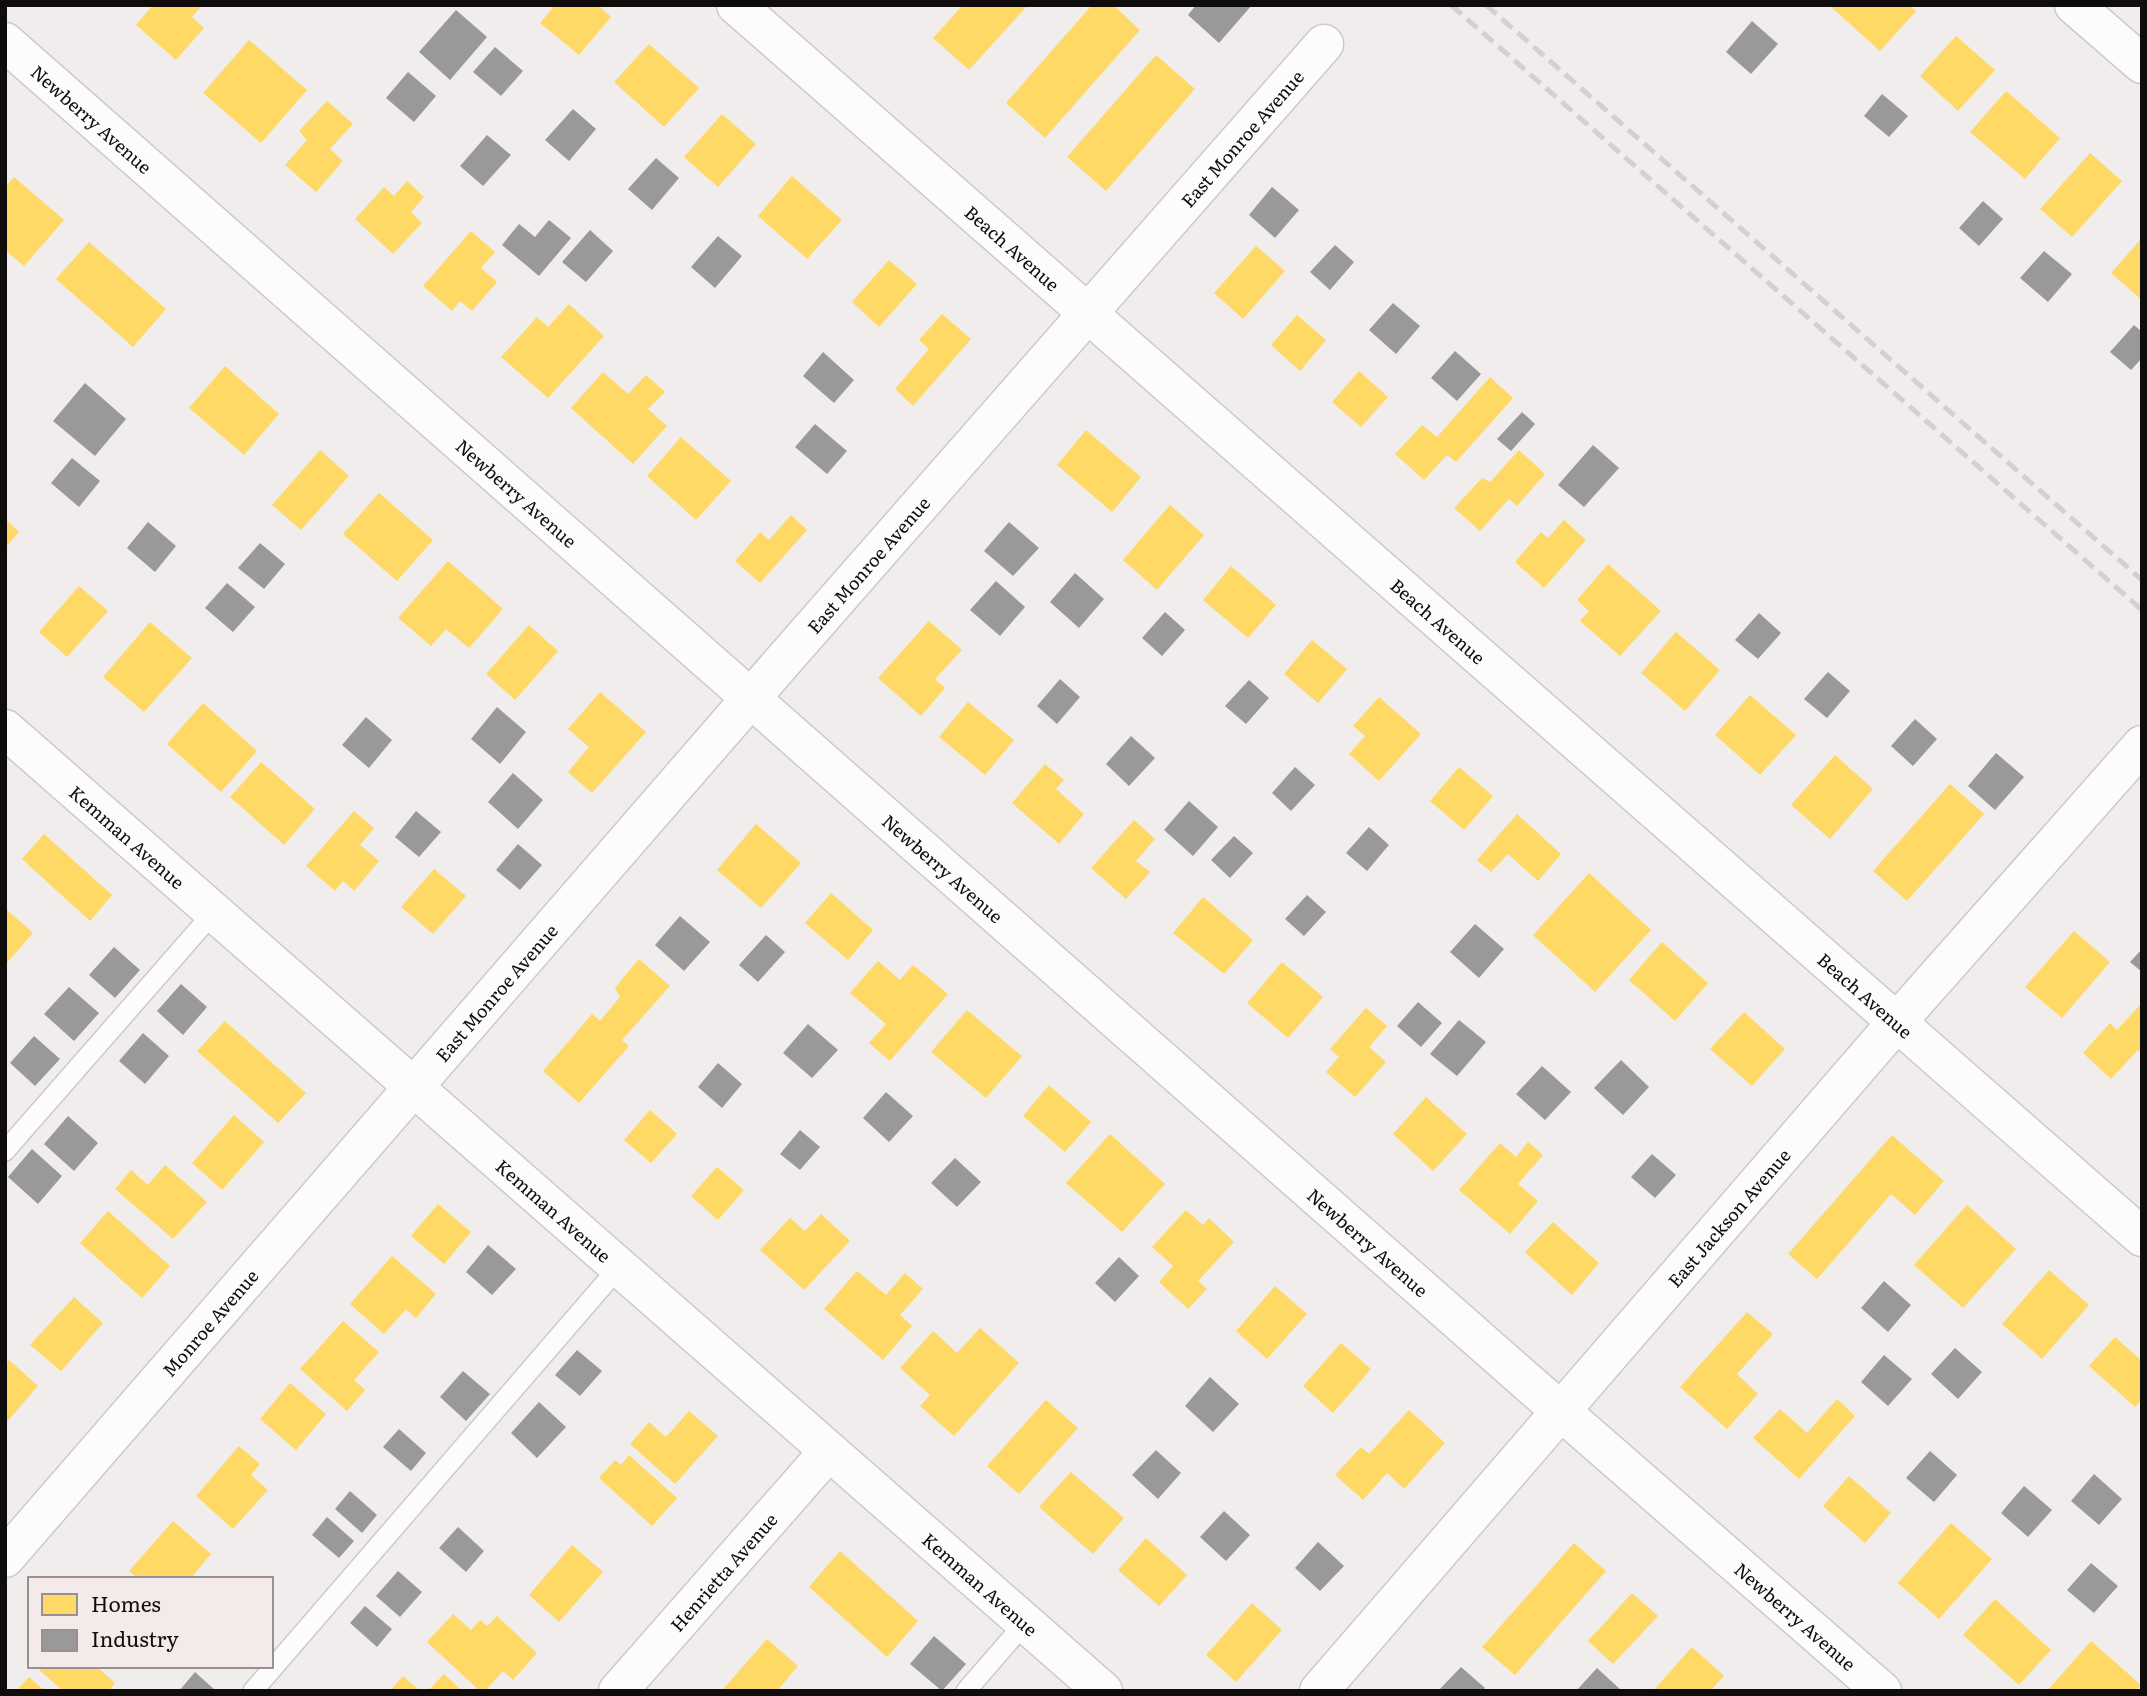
<svg xmlns="http://www.w3.org/2000/svg" width="2147" height="1696" viewBox="0 0 2147 1696" font-family="Literata,serif">
<rect width="100%" height="100%" fill="#f2eded"/>
<!-- homes -->
<g fill="#ffd966">
<polygon points="153,5 196,5 200,8 192,17 204,28 176,60 136,25"/>
<polygon points="555,5 598,5 611,17 579,55 540,23"/>
<polygon points="963,5 1028,5 969,70 933,38"/>
<polygon points="1092,5 1113,5 1140,30 1045,138 1006,103"/>
<polygon points="1829,5 1909,5 1916,11 1880,51"/>
<polygon points="1956,36 1995,70 1958,111 1920,76"/>
<polygon points="249,40 307,90 261,143 203,93"/>
<polygon points="649,44 699,88 664,127 614,82"/>
<polygon points="1156,55 1195,89 1106,191 1067,157"/>
<polygon points="2006,91 2060,138 2025,179 1970,132"/>
<polygon points="327,101 353,124 330,149 343,161 316,192 285,165 307,140 299,131"/>
<polygon points="722,114 756,144 718,187 684,157"/>
<polygon points="2090,153 2122,181 2072,237 2040,209"/>
<polygon points="792,176 842,220 807,259 758,216"/>
<polygon points="14,177 64,220 24,266 5,250 5,187"/>
<polygon points="407,181 424,197 411,212 422,223 393,254 355,219 384,187 394,196"/>
<polygon points="471,231 495,252 481,268 497,282 472,311 460,301 452,311 423,286"/>
<polygon points="2142,238 2142,300 2111,273"/>
<polygon points="89,242 166,309 133,347 56,279"/>
<polygon points="1256,246 1285,271 1243,319 1214,293"/>
<polygon points="889,260 917,284 879,327 852,302"/>
<polygon points="569,304 604,336 548,398 501,357 537,317 548,327"/>
<polygon points="942,314 971,339 913,406 895,389 929,349 919,340"/>
<polygon points="1297,315 1326,340 1300,371 1271,345"/>
<polygon points="225,366 279,414 244,455 189,408"/>
<polygon points="1359,371 1388,397 1361,427 1332,402"/>
<polygon points="603,372 628,394 646,375 665,392 648,409 667,426 633,464 571,408"/>
<polygon points="1490,377 1513,398 1456,462 1447,455 1424,480 1395,454 1422,425 1437,437"/>
<polygon points="1086,430 1141,477 1112,512 1057,465"/>
<polygon points="681,437 731,481 696,520 647,476"/>
<polygon points="320,450 349,476 301,530 272,505"/>
<polygon points="1519,450 1545,474 1517,506 1509,499 1480,531 1454,508 1482,478 1490,482"/>
<polygon points="379,493 433,540 397,581 343,534"/>
<polygon points="1170,505 1204,535 1157,590 1123,560"/>
<polygon points="791,515 807,530 760,583 735,561 760,532 769,540"/>
<polygon points="5,519 19,532 5,548"/>
<polygon points="1564,520 1586,540 1544,588 1515,562 1541,532 1548,538"/>
<polygon points="448,561 503,609 469,648 446,629 431,646 398,618"/>
<polygon points="1608,564 1661,611 1620,656 1580,621 1589,611 1577,600"/>
<polygon points="1231,566 1276,605 1248,638 1203,600"/>
<polygon points="79,586 108,611 67,657 39,632"/>
<polygon points="929,621 962,650 935,679 945,688 921,716 878,678"/>
<polygon points="150,622 192,658 144,712 103,677"/>
<polygon points="529,625 558,651 515,700 486,674"/>
<polygon points="1676,632 1720,670 1685,711 1641,673"/>
<polygon points="1312,640 1347,669 1318,703 1284,674"/>
<polygon points="600,692 646,732 592,793 568,772 589,747 568,729"/>
<polygon points="1750,695 1796,735 1760,775 1715,735"/>
<polygon points="1379,697 1421,734 1379,781 1349,754 1365,736 1353,726"/>
<polygon points="968,702 1014,740 985,775 939,737"/>
<polygon points="203,703 257,751 221,792 167,744"/>
<polygon points="1835,755 1873,789 1830,839 1791,805"/>
<polygon points="261,762 315,809 284,845 230,797"/>
<polygon points="1045,764 1064,780 1056,789 1084,814 1059,844 1012,803"/>
<polygon points="1459,767 1493,796 1464,830 1430,801"/>
<polygon points="1950,784 1984,814 1907,901 1873,871"/>
<polygon points="354,811 374,828 360,845 379,861 354,891 343,881 335,891 306,866"/>
<polygon points="1517,814 1561,854 1538,881 1508,854 1491,872 1477,860"/>
<polygon points="1134,820 1155,839 1136,861 1150,872 1126,899 1091,868"/>
<polygon points="756,824 801,863 761,908 717,870"/>
<polygon points="44,834 112,895 90,921 22,859"/>
<polygon points="434,869 466,896 433,934 401,907"/>
<polygon points="1589,873 1651,930 1595,992 1533,935"/>
<polygon points="831,893 873,930 848,960 805,923"/>
<polygon points="1203,897 1253,940 1224,974 1173,933"/>
<polygon points="5,908 33,933 5,965"/>
<polygon points="2074,931 2110,962 2062,1018 2025,987"/>
<polygon points="1662,942 1708,983 1675,1021 1629,980"/>
<polygon points="639,959 670,986 622,1040 629,1046 579,1103 543,1071 592,1014 600,1021 620,997 615,988"/>
<polygon points="878,961 900,980 913,965 948,994 890,1061 869,1043 886,1024 850,993"/>
<polygon points="1282,962 1323,997 1288,1038 1247,1003"/>
<polygon points="2142,1003 2142,1053 2138,1050 2111,1079 2083,1053 2110,1023 2117,1030"/>
<polygon points="1366,1008 1387,1026 1369,1047 1386,1062 1355,1097 1326,1072 1339,1057 1330,1049"/>
<polygon points="967,1010 1022,1056 986,1098 931,1052"/>
<polygon points="1744,1012 1785,1049 1752,1086 1710,1049"/>
<polygon points="225,1021 306,1093 278,1123 197,1051"/>
<polygon points="1049,1085 1091,1122 1065,1152 1023,1116"/>
<polygon points="1426,1097 1467,1134 1433,1171 1393,1134"/>
<polygon points="650,1110 677,1134 651,1163 624,1140"/>
<polygon points="234,1115 264,1142 222,1190 192,1163"/>
<polygon points="1110,1134 1165,1184 1122,1232 1066,1183"/>
<polygon points="1892,1135 1944,1181 1915,1215 1891,1194 1817,1279 1788,1254"/>
<polygon points="1528,1142 1543,1155 1518,1184 1538,1201 1510,1234 1459,1190 1500,1143 1516,1157"/>
<polygon points="165,1165 207,1202 173,1239 115,1189 131,1170 148,1185"/>
<polygon points="717,1167 744,1190 718,1220 691,1196"/>
<polygon points="438,1204 471,1232 444,1264 411,1236"/>
<polygon points="1967,1205 2016,1249 1963,1308 1914,1265"/>
<polygon points="1186,1210 1203,1225 1209,1218 1234,1242 1198,1281 1207,1289 1188,1309 1159,1282 1173,1266 1152,1247"/>
<polygon points="108,1211 170,1266 142,1298 80,1243"/>
<polygon points="821,1214 850,1241 804,1290 760,1250 790,1218 805,1231"/>
<polygon points="1553,1222 1599,1263 1572,1295 1525,1252"/>
<polygon points="392,1256 436,1294 416,1318 406,1309 384,1334 350,1304"/>
<polygon points="2049,1270 2089,1305 2042,1359 2002,1324"/>
<polygon points="857,1271 886,1295 905,1273 923,1289 900,1315 912,1326 883,1360 824,1309"/>
<polygon points="1275,1286 1307,1314 1267,1359 1236,1331"/>
<polygon points="74,1297 103,1323 61,1371 30,1345"/>
<polygon points="1747,1312 1773,1334 1737,1374 1758,1394 1727,1429 1680,1387"/>
<polygon points="343,1321 379,1352 354,1380 365,1390 347,1411 300,1369"/>
<polygon points="980,1328 1019,1363 954,1436 920,1406 930,1395 900,1368 933,1331 957,1353"/>
<polygon points="2115,1337 2142,1361 2142,1400 2135,1407 2089,1366"/>
<polygon points="1341,1343 1371,1369 1333,1413 1303,1386"/>
<polygon points="9,1360 38,1386 5,1424 5,1364"/>
<polygon points="290,1383 326,1414 296,1450 260,1419"/>
<polygon points="1837,1399 1855,1416 1799,1479 1753,1438 1780,1409 1807,1433"/>
<polygon points="1046,1400 1078,1428 1019,1494 987,1466"/>
<polygon points="1409,1410 1445,1443 1404,1489 1387,1473 1363,1500 1335,1475 1361,1447 1369,1454"/>
<polygon points="689,1411 718,1436 675,1484 630,1444 649,1422 666,1437"/>
<polygon points="239,1446 260,1464 251,1475 268,1490 233,1529 196,1496"/>
<polygon points="629,1455 677,1498 652,1526 599,1478 615,1460 621,1465"/>
<polygon points="1071,1472 1124,1518 1093,1554 1039,1507"/>
<polygon points="1849,1476 1891,1513 1865,1543 1823,1506"/>
<polygon points="173,1521 211,1554 190,1579 138,1579 129,1571"/>
<polygon points="1951,1523 1992,1559 1939,1619 1898,1583"/>
<polygon points="1146,1538 1187,1575 1159,1606 1118,1570"/>
<polygon points="1574,1543 1606,1571 1515,1675 1482,1647"/>
<polygon points="572,1545 603,1572 559,1622 529,1595"/>
<polygon points="840,1551 918,1621 887,1657 809,1587"/>
<polygon points="1632,1593 1658,1616 1613,1664 1588,1641"/>
<polygon points="1995,1599 2051,1650 2019,1685 1963,1635"/>
<polygon points="1252,1603 1282,1630 1236,1682 1206,1655"/>
<polygon points="453,1614 471,1630 480,1620 487,1626 497,1616 537,1653 513,1680 503,1671 485,1691 480,1691 427,1642"/>
<polygon points="767,1639 798,1666 777,1691 727,1691 724,1688"/>
<polygon points="2091,1641 2141,1685 2135,1691 2047,1691"/>
<polygon points="1692,1647 1724,1676 1710,1691 1653,1691"/>
<polygon points="35,1666 96,1666 115,1683 109,1691 63,1691"/>
<polygon points="444,1674 462,1691 428,1691"/>
<polygon points="403,1676 420,1691 390,1691"/>
<polygon points="29,1677 45,1691 16,1691"/>
</g>
<!-- industry -->
<g fill="#999">
<polygon points="1196,5 1252,5 1219,43 1188,15"/>
<polygon points="456,10 487,37 450,80 419,52"/>
<polygon points="1752,21 1778,44 1751,74 1726,52"/>
<polygon points="495,47 523,71 501,96 473,72"/>
<polygon points="408,72 436,96 414,122 386,98"/>
<polygon points="1882,94 1908,116 1889,137 1864,116"/>
<polygon points="573,109 596,129 569,161 545,140"/>
<polygon points="487,135 511,155 483,186 460,166"/>
<polygon points="656,158 679,178 652,210 628,189"/>
<polygon points="1272,187 1299,210 1275,238 1249,215"/>
<polygon points="1983,201 2003,219 1979,246 1959,228"/>
<polygon points="549,220 571,238 539,276 502,245 519,224 535,237"/>
<polygon points="590,230 613,251 586,282 562,262"/>
<polygon points="718,236 742,256 715,288 691,267"/>
<polygon points="1335,245 1354,262 1330,290 1310,272"/>
<polygon points="2044,251 2072,274 2048,302 2020,278"/>
<polygon points="1393,303 1420,326 1396,354 1369,330"/>
<polygon points="2134,325 2142,332 2142,358 2131,370 2110,352"/>
<polygon points="1455,351 1481,374 1457,401 1431,378"/>
<polygon points="823,352 854,380 834,403 803,376"/>
<polygon points="85,383 126,419 95,456 53,421"/>
<polygon points="1522,412 1535,424 1511,451 1497,439"/>
<polygon points="815,424 847,451 827,474 795,447"/>
<polygon points="1593,445 1619,468 1584,507 1558,485"/>
<polygon points="72,458 100,481 79,507 51,483"/>
<polygon points="148,522 176,546 155,572 127,548"/>
<polygon points="1009,522 1039,548 1013,576 984,551"/>
<polygon points="260,543 285,564 264,589 238,568"/>
<polygon points="1075,573 1104,599 1079,628 1050,602"/>
<polygon points="996,581 1025,607 1000,636 970,610"/>
<polygon points="227,583 255,607 233,632 205,608"/>
<polygon points="1165,612 1185,630 1162,656 1142,638"/>
<polygon points="1759,613 1781,633 1758,659 1735,640"/>
<polygon points="1828,672 1850,691 1827,718 1804,699"/>
<polygon points="1060,679 1080,697 1057,724 1037,706"/>
<polygon points="1249,680 1269,698 1246,724 1225,706"/>
<polygon points="497,707 526,732 500,764 471,739"/>
<polygon points="366,717 392,740 369,768 342,745"/>
<polygon points="1915,719 1937,739 1913,766 1891,746"/>
<polygon points="1131,736 1155,758 1129,786 1106,764"/>
<polygon points="1996,753 2024,777 1995,810 1968,786"/>
<polygon points="1295,767 1315,785 1291,811 1272,793"/>
<polygon points="513,773 543,800 518,829 488,802"/>
<polygon points="1189,801 1218,827 1193,856 1164,830"/>
<polygon points="416,811 441,832 419,857 395,837"/>
<polygon points="1369,827 1389,845 1367,871 1346,853"/>
<polygon points="1234,836 1253,853 1230,878 1211,860"/>
<polygon points="518,844 542,865 520,890 496,870"/>
<polygon points="1307,895 1326,912 1304,936 1285,919"/>
<polygon points="680,916 710,942 684,971 655,945"/>
<polygon points="1475,924 1504,949 1479,978 1450,952"/>
<polygon points="766,935 785,952 758,982 739,965"/>
<polygon points="114,947 140,970 115,998 89,975"/>
<polygon points="2142,949 2142,972 2130,962"/>
<polygon points="181,984 207,1007 183,1035 157,1011"/>
<polygon points="69,987 99,1013 74,1041 44,1014"/>
<polygon points="1418,1002 1442,1023 1421,1047 1397,1026"/>
<polygon points="1459,1020 1486,1042 1457,1076 1430,1054"/>
<polygon points="808,1024 838,1050 812,1078 783,1053"/>
<polygon points="143,1033 169,1056 145,1084 119,1061"/>
<polygon points="34,1036 60,1059 35,1086 10,1063"/>
<polygon points="1621,1060 1649,1087 1623,1115 1594,1088"/>
<polygon points="718,1063 742,1084 722,1108 698,1087"/>
<polygon points="1542,1066 1571,1092 1545,1120 1516,1094"/>
<polygon points="886,1092 913,1116 889,1142 863,1118"/>
<polygon points="68,1116 98,1143 74,1171 44,1144"/>
<polygon points="800,1130 820,1147 800,1170 780,1154"/>
<polygon points="32,1149 62,1176 38,1204 8,1177"/>
<polygon points="1652,1154 1676,1175 1655,1198 1631,1177"/>
<polygon points="955,1158 981,1182 957,1207 931,1183"/>
<polygon points="488,1245 516,1269 492,1295 466,1272"/>
<polygon points="1119,1257 1139,1276 1115,1302 1095,1283"/>
<polygon points="1884,1281 1911,1305 1888,1332 1861,1308"/>
<polygon points="1955,1348 1982,1372 1958,1399 1931,1374"/>
<polygon points="577,1350 602,1371 580,1396 555,1375"/>
<polygon points="1884,1355 1912,1379 1888,1406 1861,1382"/>
<polygon points="463,1371 490,1394 466,1421 440,1397"/>
<polygon points="1210,1377 1239,1404 1213,1432 1185,1406"/>
<polygon points="539,1402 566,1427 537,1458 511,1433"/>
<polygon points="399,1429 426,1453 411,1471 383,1447"/>
<polygon points="1156,1450 1181,1473 1158,1499 1132,1475"/>
<polygon points="1930,1451 1957,1475 1934,1502 1906,1478"/>
<polygon points="2094,1474 2122,1499 2099,1525 2071,1501"/>
<polygon points="2024,1486 2052,1510 2028,1537 2001,1513"/>
<polygon points="350,1491 377,1515 362,1533 335,1509"/>
<polygon points="1224,1511 1250,1535 1226,1561 1200,1537"/>
<polygon points="327,1517 354,1541 339,1558 312,1535"/>
<polygon points="458,1527 484,1551 466,1572 439,1548"/>
<polygon points="1318,1542 1344,1566 1320,1591 1295,1568"/>
<polygon points="2091,1563 2118,1586 2094,1613 2067,1590"/>
<polygon points="398,1571 422,1592 400,1617 376,1596"/>
<polygon points="365,1606 392,1629 377,1647 350,1623"/>
<polygon points="934,1636 966,1664 942,1691 910,1664"/>
<polygon points="1461,1667 1485,1688 1482,1691 1438,1691"/>
<polygon points="1597,1668 1622,1691 1576,1691"/>
<polygon points="195,1672 216,1691 179,1691"/>
</g>
<g fill="none" stroke-linecap="round" stroke-linejoin="round">
<!-- lane casing -->
<g stroke="#cdc9c9" stroke-width="22">
<g id="lane">
<polyline points="5,1151 214,912"/>
<polyline points="253,1691 619,1267"/>
<polyline points="966,1691 1025,1623"/>
</g>
</g>
<!-- street casing -->
<g stroke="#cdc9c9" stroke-width="41">
<g id="street">
<path id="s1" d="M736,5L2142,1237"/>
<polyline points="2074,5 2142,64"/>
<path id="s2" d="M5,42L1532,1386L1882,1691"/>
<path id="s3" d="M5,1558L783,661L1324,44"/>
<path id="s4" d="M618,1691L829,1451"/>
<path id="s5" d="M1319,1691L1896,1023L2142,745"/>
</g>
</g>
<!-- secondary casing -->
<g stroke="#cdc9c9" stroke-width="41">
<g id="secondary">
<path id="s6" d="M5,729L1103,1691"/>
</g>
</g>
<!-- lane -->
<use href="#lane" stroke="#fdfcfc" stroke-width="19"/>
<!-- street -->
<use href="#street" stroke="#fdfcfc" stroke-width="38"/>
<!-- secondary -->
<use href="#secondary" stroke="#fdfcfc" stroke-width="38"/>
<!-- rail -->
<g stroke="#d2d1d1" stroke-width="5" stroke-dasharray="14 7" stroke-linecap="butt">
<polyline points="1451,5 2142,610"/>
<polyline points="1486,5 2142,580"/>
</g>
</g>
<g text-anchor="middle" dominant-baseline="central" stroke-width="7" stroke-linejoin="round" paint-order="stroke">
<!-- street labels -->
<g font-size="18" fill="#0f0c0c" stroke="#f5eaea">
<text stroke="none"><textPath href="#s2" startOffset="116">Newberry Avenue</textPath></text>
<text stroke="none"><textPath href="#s3" startOffset="1883">East Monroe Avenue</textPath></text>
<text stroke="none"><textPath href="#s1" startOffset="368">Beach Avenue</textPath></text>
<text stroke="none"><textPath href="#s2" startOffset="682">Newberry Avenue</textPath></text>
<text stroke="none"><textPath href="#s3" startOffset="1316">East Monroe Avenue</textPath></text>
<text stroke="none"><textPath href="#s1" startOffset="934">Beach Avenue</textPath></text>
<text stroke="none"><textPath href="#s6" startOffset="163">Kemman Avenue</textPath></text>
<text stroke="none"><textPath href="#s2" startOffset="1250">Newberry Avenue</textPath></text>
<text stroke="none"><textPath href="#s3" startOffset="749">East Monroe Avenue</textPath></text>
<text stroke="none"><textPath href="#s1" startOffset="1502">Beach Avenue</textPath></text>
<text stroke="none"><textPath href="#s6" startOffset="730">Kemman Avenue</textPath></text>
<text stroke="none"><textPath href="#s5" startOffset="626">East Jackson Avenue</textPath></text>
<text stroke="none"><textPath href="#s2" startOffset="1816">Newberry Avenue</textPath></text>
<text stroke="none"><textPath href="#s3" startOffset="312">Monroe Avenue</textPath></text>
<text stroke="none"><textPath href="#s4" startOffset="159">Henrietta Avenue</textPath></text>
<text stroke="none"><textPath href="#s6" startOffset="1297">Kemman Avenue</textPath></text>
<text stroke="none"><textPath href="#s2" startOffset="2384">Newberry Avenue</textPath></text>
</g>
</g>
<!-- border -->
<rect width="2147" height="1696" fill="none" stroke="#0f0c0c" stroke-width="14"/>
<!-- legend -->
<rect x="28" y="1577" width="245" height="91" fill="#f5eaea" stroke="#999191" stroke-width="2"/>
<rect x="42" y="1594" width="35" height="21" fill="#ffd966" stroke="#999191" stroke-width="2"/>
<text x="91" y="1612" font-size="21" fill="#0f0c0c">Homes</text>
<rect x="42" y="1630" width="35" height="21" fill="#999999" stroke="#999191" stroke-width="2"/>
<text x="91" y="1647" font-size="21" fill="#0f0c0c">Industry</text>
</svg>
